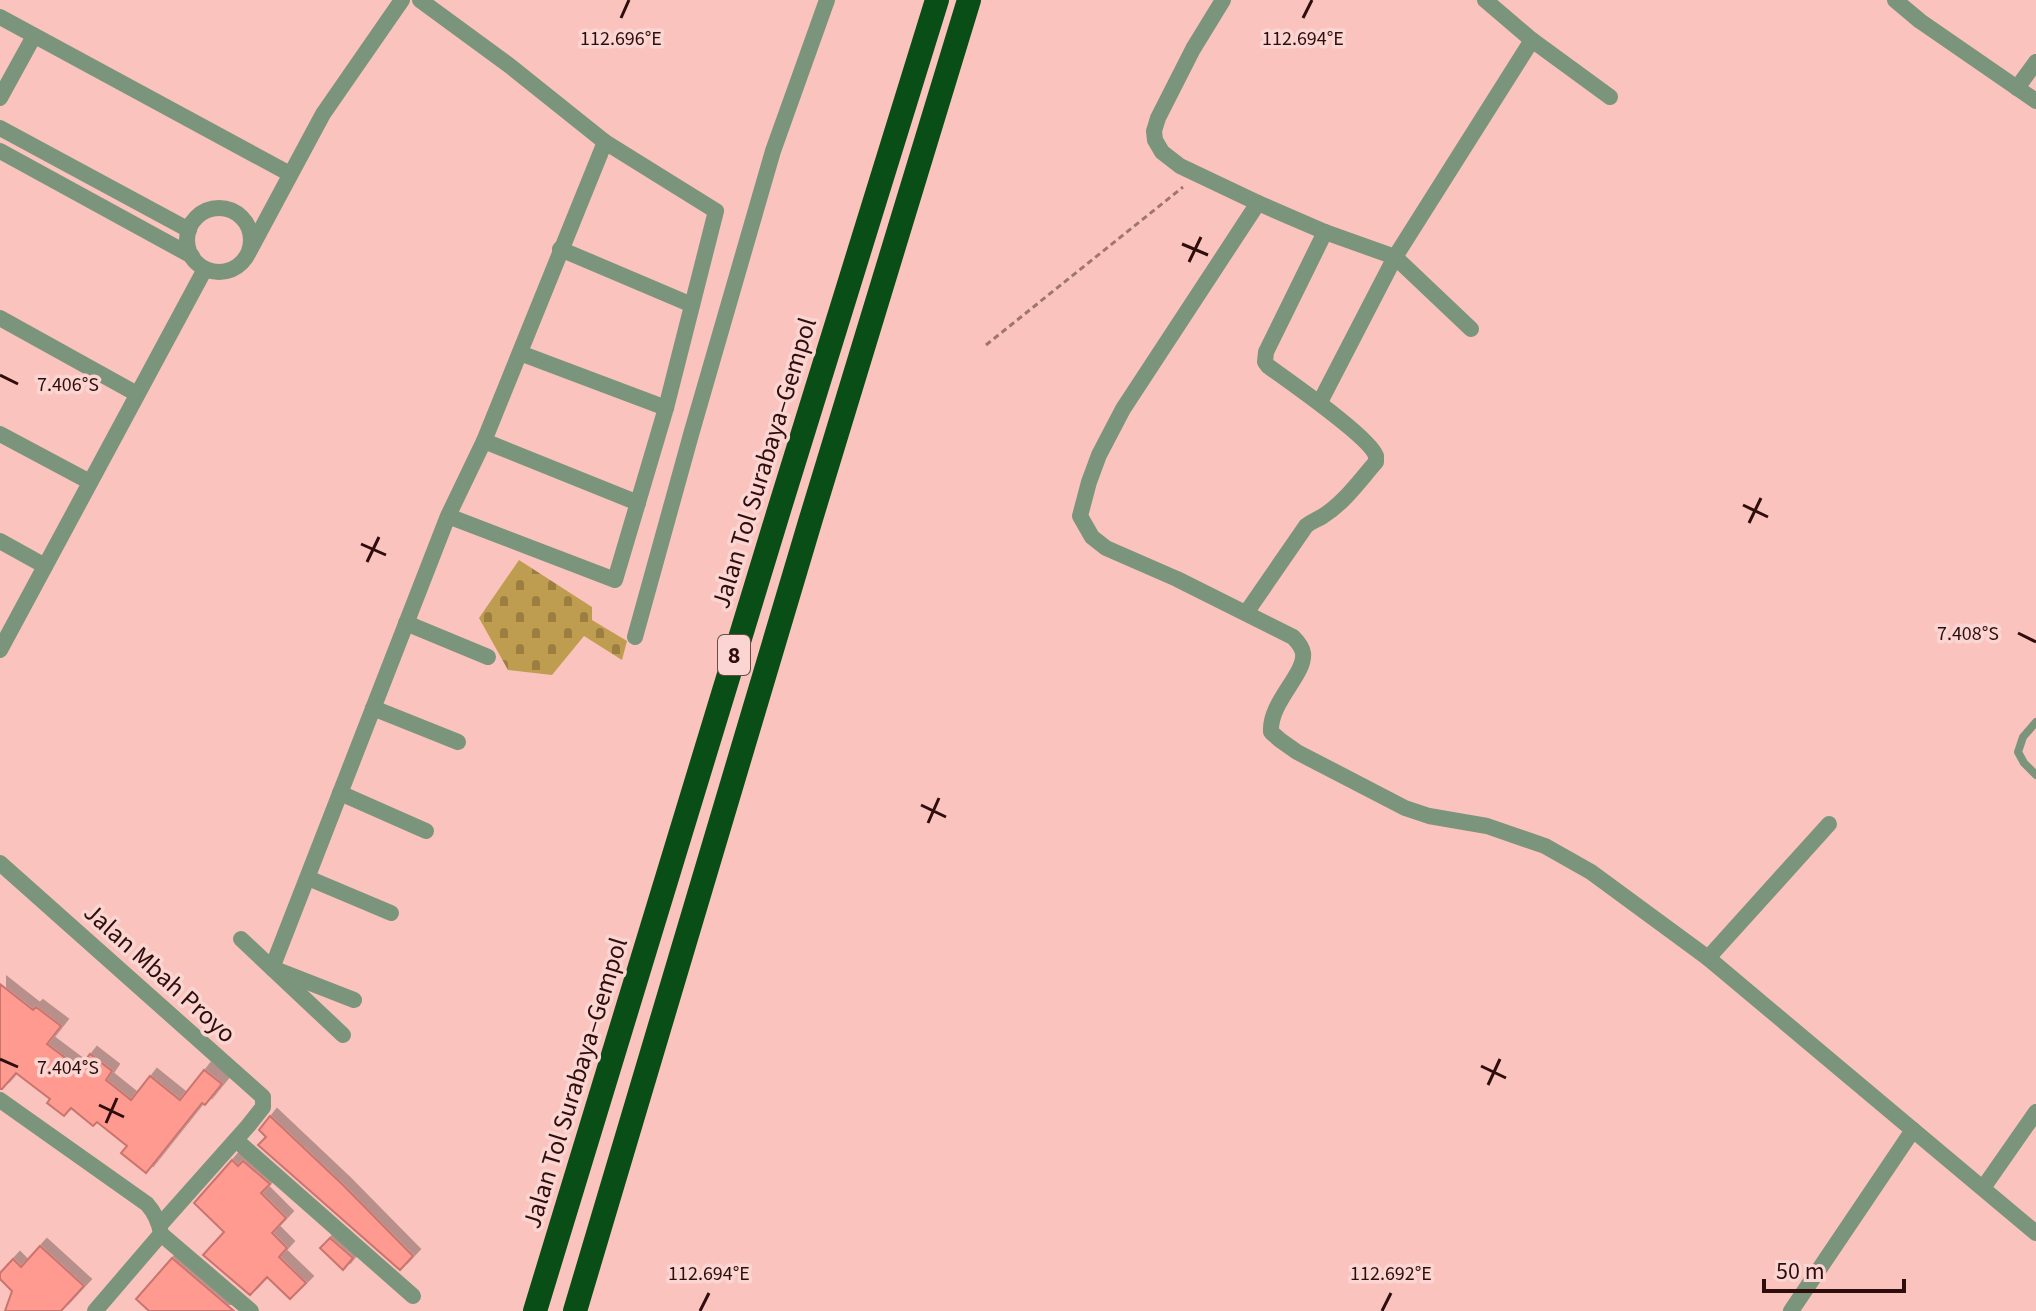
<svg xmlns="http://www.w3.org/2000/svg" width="2036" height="1311" viewBox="0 0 2036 1311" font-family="'Source Sans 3',sans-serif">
<defs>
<pattern id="cemetery-stones" width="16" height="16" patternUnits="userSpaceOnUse" patternTransform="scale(2)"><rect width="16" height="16" fill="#bf9d50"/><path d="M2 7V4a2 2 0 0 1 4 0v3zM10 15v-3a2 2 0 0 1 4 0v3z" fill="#9c7e41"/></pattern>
<filter id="shadow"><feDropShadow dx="7" dy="-7" stdDeviation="0" flood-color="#0004"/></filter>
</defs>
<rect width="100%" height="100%" fill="#fac3bd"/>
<!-- cemetery -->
<polygon fill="url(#cemetery-stones)" points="519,560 592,607 592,620 627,641 622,660 584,636 552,675 508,670 479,618"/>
<!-- building -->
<g fill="#ff9a91" stroke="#c9756e" stroke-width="2" filter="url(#shadow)">
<polygon points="0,984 33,1010 36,1007 61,1026 47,1044 79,1068 90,1054 112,1071 106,1080 131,1100 150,1076 180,1100 204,1070 222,1084 205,1105 202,1103 146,1173 121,1153 127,1146 97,1122 93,1126 71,1108 64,1116 47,1103 50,1099 16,1073 2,1089 0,1089"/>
<polygon points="270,1116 343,1185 413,1256 400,1270 258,1145 266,1137 259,1130"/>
<polygon points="232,1160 238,1166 243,1161 270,1184 261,1193 286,1218 272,1233 287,1248 279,1257 306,1283 290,1299 267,1277 250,1295 203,1255 224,1232 194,1203"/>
<polygon points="330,1238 353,1258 343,1270 320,1248"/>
<polygon points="40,1246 84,1286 61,1311 5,1311 12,1291 0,1279 0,1273 13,1259 21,1267"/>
<polygon points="172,1258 234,1311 149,1311 136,1299"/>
</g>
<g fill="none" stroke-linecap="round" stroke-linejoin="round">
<!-- path -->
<polyline stroke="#a17470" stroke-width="3" stroke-dasharray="6 4" stroke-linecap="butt" points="986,345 1183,187"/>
<!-- service -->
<polyline stroke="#7a957b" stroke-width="8" points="2036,722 2023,737 2018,752 2024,763 2036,775"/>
<!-- minor -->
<g stroke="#7a957b" stroke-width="16">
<polyline points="420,0 510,66 605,142"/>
<polyline points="1223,0 1193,49 1158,118 1154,131 1155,140 1162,152 1180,166 1258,203 1325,232 1395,257 1471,329"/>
<polyline points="1485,0 1532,40 1610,97"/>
<polyline points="1895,0 1920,21 2036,101"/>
<polyline points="0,17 290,174"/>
<polyline points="2017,88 2036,62"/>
<polyline points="0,98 34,36"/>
<polyline points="0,128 189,230"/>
<polyline points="0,151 192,256"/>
<path d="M1258,203L1123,409L1099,455L1089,482L1080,516L1092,537L1106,548L1177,579L1293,637C1297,641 1302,647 1303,653C1306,674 1269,702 1271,732L1280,740L1297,752L1405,808L1429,816L1487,826L1545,846L1591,872L1708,958L2036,1233"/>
<circle cx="219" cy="240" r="32"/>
<polyline points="560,249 692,305"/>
<polyline points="250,250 323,114 402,0"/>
<polyline points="0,318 137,394"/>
<polyline points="520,353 666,408"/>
<polyline points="1320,402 1395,257 1532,40"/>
<polyline points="0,434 90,482"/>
<polyline points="484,441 638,503"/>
<polyline points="0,541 45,566"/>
<path d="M1246,613L1306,526C1312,521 1317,520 1323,516C1344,503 1360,480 1376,462C1376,460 1376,458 1376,456C1370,437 1287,380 1268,366L1265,362L1266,352L1325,232"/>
<polyline points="406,623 488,657"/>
<polyline points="635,637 692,431 773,151 827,0"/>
<polyline points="0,650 205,269"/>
<polyline points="373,708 458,742"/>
<polyline points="340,793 426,831"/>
<polyline points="0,863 263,1097 263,1107 248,1126 160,1225"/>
<polyline points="308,878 391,913"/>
<polyline points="241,939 343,1035"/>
<polyline points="1708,958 1829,824"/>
<polyline points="354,1000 272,968 448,516 484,441 605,142 716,211 666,408 615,580 448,516"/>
<path d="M0,1100L147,1204C155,1213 159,1221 161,1234L95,1311"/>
<polyline points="236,1140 413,1296"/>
<polyline points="1983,1188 2036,1112"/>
<polyline points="161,1234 251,1311"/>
<polyline points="1791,1311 1913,1130"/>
</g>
<!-- motorway -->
<g stroke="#094d17" stroke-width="24">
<polyline points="535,1311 780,507 937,0"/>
<polyline points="575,1311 810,522 969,0"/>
</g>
</g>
<!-- ticks -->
<path fill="none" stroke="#2e0e0c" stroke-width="3" d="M621,18L629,0M1303,18L1312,0M1182,244L1208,255M1189,262L1201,237M0,375L18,384M1743,505L1768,517M1749,523L1761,498M361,544L386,555M367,562L379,537M2018,633L2036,642M921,805L946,817M928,823L939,798M0,1059L18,1067M1481,1066L1506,1078M1488,1085L1500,1059M99,1105L124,1117M106,1123L117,1098M700,1311L709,1293M1382,1311L1391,1293"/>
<g text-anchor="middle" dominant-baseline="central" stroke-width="7" stroke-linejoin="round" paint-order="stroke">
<!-- shield labels -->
<rect fill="#fbd5d1" stroke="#6c4a47" stroke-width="2" x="718" y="635" width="32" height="40" rx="6"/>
<g font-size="24" font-weight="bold" fill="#2e0e0c">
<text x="734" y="655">8</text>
</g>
<!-- street labels -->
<g font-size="26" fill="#2e0e0c" stroke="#fbd5d1">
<text transform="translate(764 463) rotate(-73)">Jalan Tol Surabaya–Gempol</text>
<text transform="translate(160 973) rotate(42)">Jalan Mbah Proyo</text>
<text transform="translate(575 1083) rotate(-73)">Jalan Tol Surabaya–Gempol</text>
</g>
</g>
<g font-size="20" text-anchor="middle" fill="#2e0e0c" stroke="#fbd5d1" stroke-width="7" stroke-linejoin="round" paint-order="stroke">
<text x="621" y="45">112.696°E</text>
<text x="1303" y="45">112.694°E</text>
<text x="68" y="391">7.406°S</text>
<text x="1968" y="640">7.408°S</text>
<text x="68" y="1074">7.404°S</text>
<text x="709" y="1280">112.694°E</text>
<text x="1391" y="1280">112.692°E</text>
</g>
<!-- scale -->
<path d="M1764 1279v12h140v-12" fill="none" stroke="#2e0e0c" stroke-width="4"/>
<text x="1776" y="1279" font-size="24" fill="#2e0e0c" stroke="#fbd5d1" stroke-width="6" paint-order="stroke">50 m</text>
</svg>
